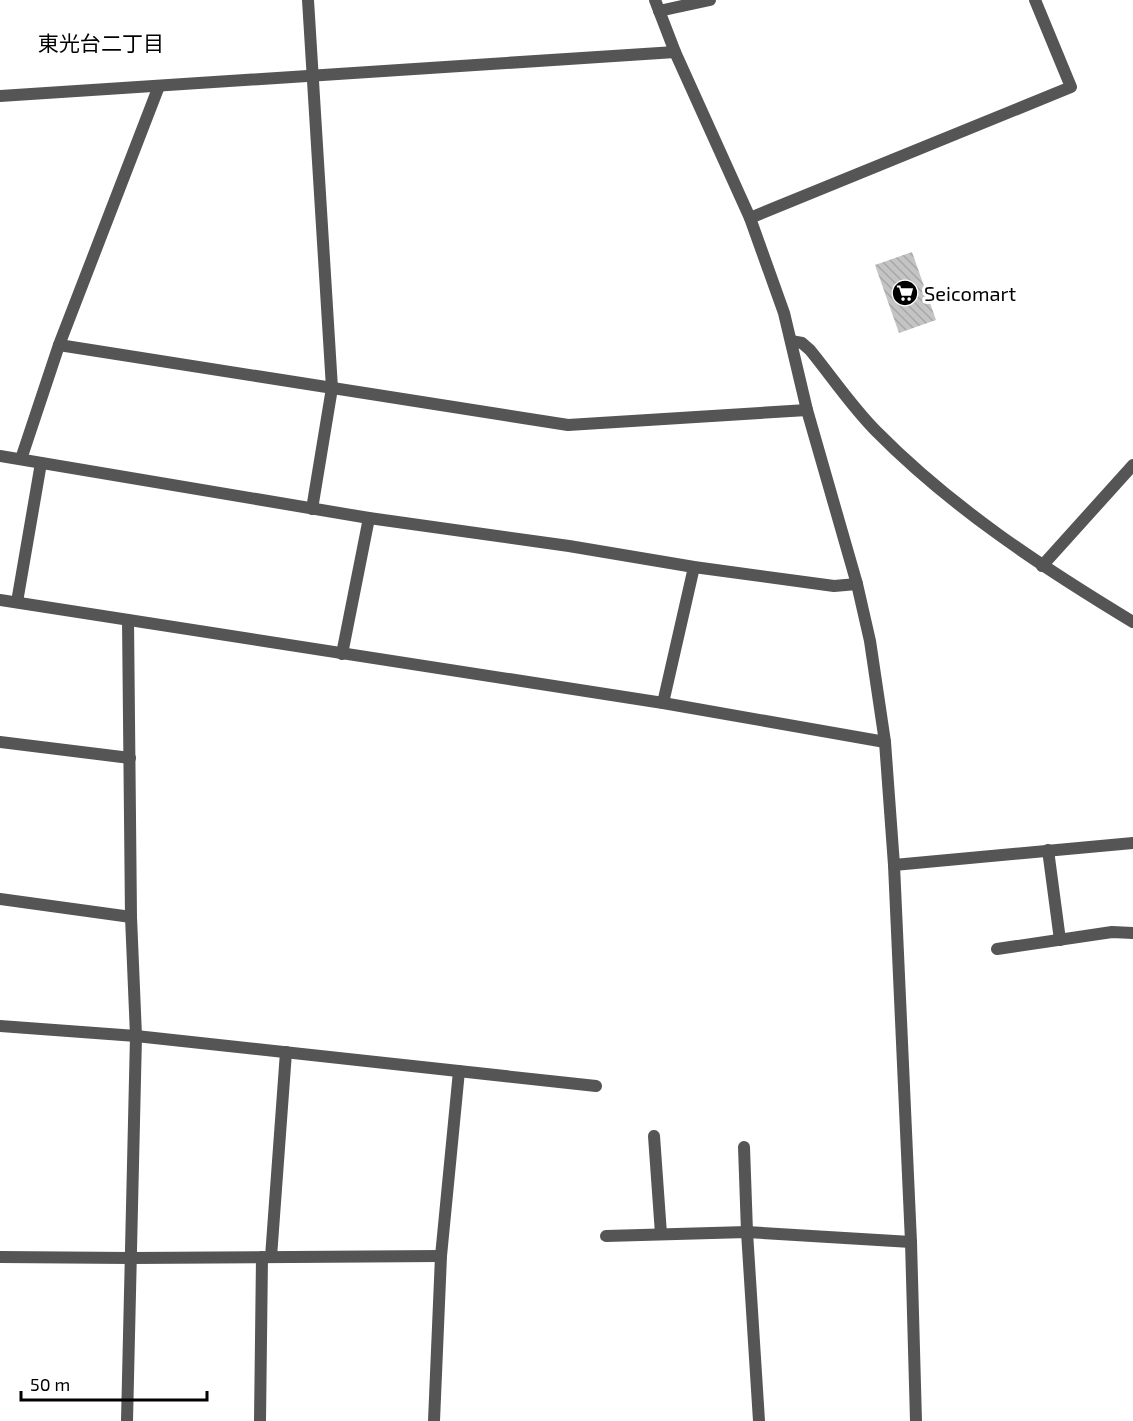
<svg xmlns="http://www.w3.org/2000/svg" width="1133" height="1421" viewBox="0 0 1133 1421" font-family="'Exo 2','Noto Sans JP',sans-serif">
<defs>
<pattern id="building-back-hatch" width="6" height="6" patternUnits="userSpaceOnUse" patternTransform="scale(1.5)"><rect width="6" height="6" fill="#c4c4c4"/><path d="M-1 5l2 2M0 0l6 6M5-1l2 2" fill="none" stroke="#a7a7a7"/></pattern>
</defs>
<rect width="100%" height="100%" fill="#fff"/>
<!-- building -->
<polygon fill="url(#building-back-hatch)" points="912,252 936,320 899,333 875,265"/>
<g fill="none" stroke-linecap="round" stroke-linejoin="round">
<!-- minor -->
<g stroke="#555" stroke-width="12">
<polyline points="308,0 332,388 312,509"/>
<polyline points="655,0 675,52 750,218 784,313 807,410 857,584 870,641 885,742 894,865 911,1242 916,1421"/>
<polyline points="659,11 710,0"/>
<polyline points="0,96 675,52"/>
<polyline points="750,218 1071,87 1035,0"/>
<path d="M791,341L802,343L810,350C832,377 852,407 876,431C952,508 1042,567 1133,622"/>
<polyline points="59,345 568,425 807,410"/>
<polyline points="0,456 369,518 569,546 694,567 834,586 857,584"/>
<polyline points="21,459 59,345 159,86"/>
<polyline points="1042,566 1133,465"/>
<polyline points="0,600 663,703 885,742"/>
<polyline points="17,602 41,463"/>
<polyline points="342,654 369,518"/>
<polyline points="663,703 694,567"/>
<polyline points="0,742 130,758"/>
<polyline points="1048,850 1060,940"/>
<polyline points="894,865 1133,843"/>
<polyline points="0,899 131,917"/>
<polyline points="997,949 1112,932 1133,933"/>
<polyline points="0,1026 136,1036 596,1086"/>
<polyline points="654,1136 661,1234"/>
<polyline points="744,1147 747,1232 759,1421"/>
<polyline points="606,1236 747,1232 911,1242"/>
<polyline points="0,1257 131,1258 441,1256"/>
<polyline points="271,1257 286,1052"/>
<polyline points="127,1421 136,1036 131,917 128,620"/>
<polyline points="260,1421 262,1257"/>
<polyline points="434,1421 441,1256 459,1071"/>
</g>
</g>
<!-- icons -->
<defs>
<g id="supermarket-disc" transform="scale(1.35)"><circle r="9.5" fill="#000" stroke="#fff"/><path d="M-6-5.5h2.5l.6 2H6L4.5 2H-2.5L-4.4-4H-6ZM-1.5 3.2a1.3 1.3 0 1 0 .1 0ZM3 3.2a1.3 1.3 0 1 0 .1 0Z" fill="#fff"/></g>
</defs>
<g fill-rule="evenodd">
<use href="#supermarket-disc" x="905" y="293"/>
</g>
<g text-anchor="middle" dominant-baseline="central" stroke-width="6" stroke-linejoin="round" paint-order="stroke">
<!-- poi labels -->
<g font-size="20" fill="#000" stroke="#fff" text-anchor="start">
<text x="924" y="293">Seicomart</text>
</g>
<!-- neighbourhood labels -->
<g font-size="21" fill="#000" stroke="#fff">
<text x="101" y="42">東光台二丁目</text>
</g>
</g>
<!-- scale -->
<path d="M21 1391v9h186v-9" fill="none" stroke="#000000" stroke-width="3"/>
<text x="30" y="1391" font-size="18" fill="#000000" stroke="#ffffff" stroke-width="4.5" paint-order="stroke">50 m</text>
</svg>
